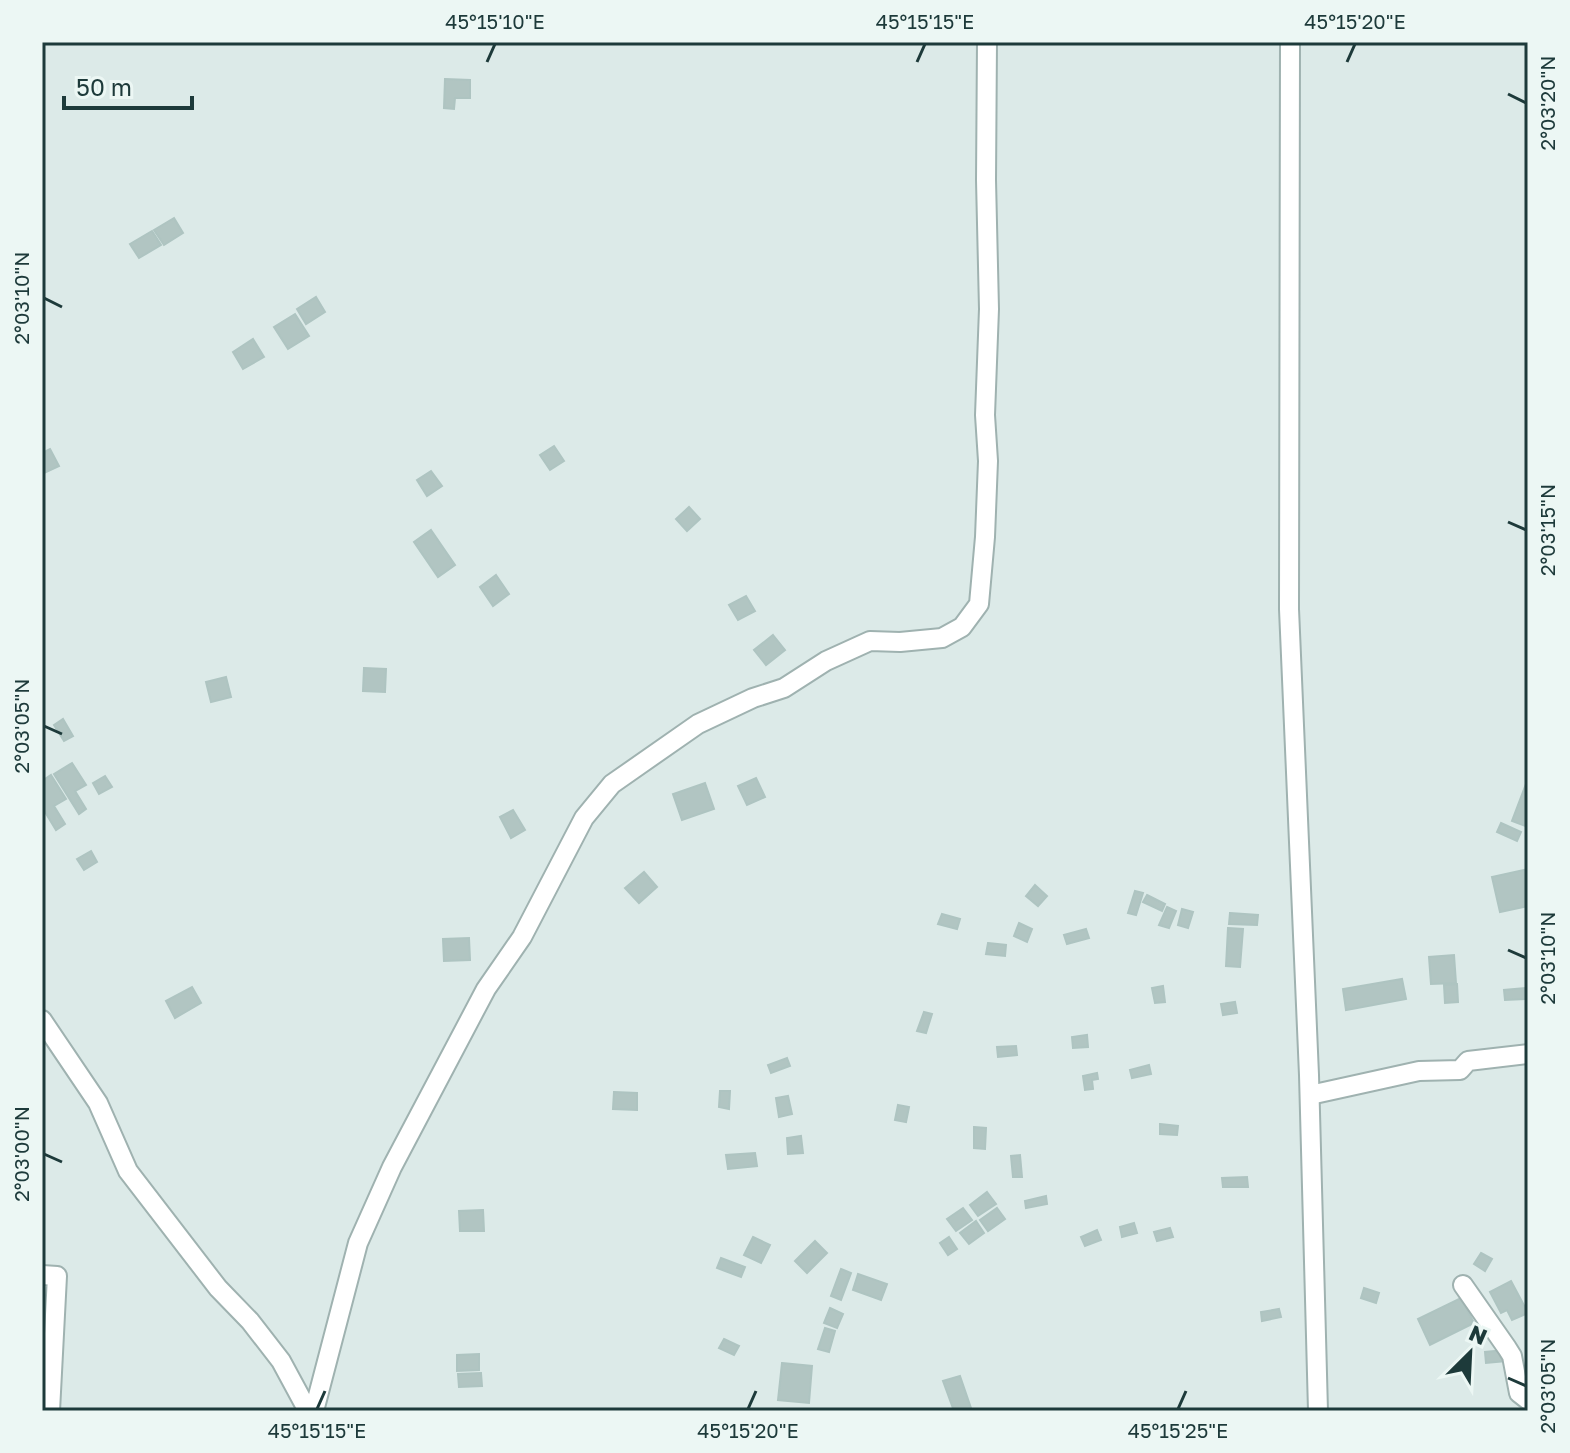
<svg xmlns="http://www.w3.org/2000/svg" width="1570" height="1453" viewBox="0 0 1570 1453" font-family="'Golos Text',sans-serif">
<rect width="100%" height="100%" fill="#dceae8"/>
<!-- building -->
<g fill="#b1c5c2" stroke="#aec4c1" stroke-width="2">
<polygon points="445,79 470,80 470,98 455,98 454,109 444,108"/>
<polygon points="174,218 183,233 164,245 154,230"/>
<polygon points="152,231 161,245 139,258 130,244"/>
<polygon points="316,297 325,312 306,324 297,309"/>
<polygon points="295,314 309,336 288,349 274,327"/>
<polygon points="253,339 264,357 243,369 233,352"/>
<polygon points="554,446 564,461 550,470 540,455"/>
<polygon points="50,449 59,466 42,474 42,453"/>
<polygon points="431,471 442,486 427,496 417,480"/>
<polygon points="689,507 700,519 687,531 676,519"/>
<polygon points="431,530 455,565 438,577 414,542"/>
<polygon points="496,575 509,594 493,606 480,587"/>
<polygon points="746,596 755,611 738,620 729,605"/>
<polygon points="773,635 785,650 766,665 754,650"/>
<polygon points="364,668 386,669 385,692 363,691"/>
<polygon points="226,677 231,697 211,702 206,682"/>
<polygon points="63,719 73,736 64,741 54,725"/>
<polygon points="72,763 86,785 75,791 86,809 79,814 54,774"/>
<polygon points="51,775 66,799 54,806 65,824 56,830 42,807 42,781"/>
<polygon points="105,776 112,787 99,794 93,783"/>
<polygon points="756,778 765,797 747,805 738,786"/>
<polygon points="705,783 714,809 682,820 673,794"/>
<polygon points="1526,784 1528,784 1528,827 1512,821"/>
<polygon points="513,810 525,830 511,838 500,817"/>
<polygon points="1501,823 1521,832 1517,841 1497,832"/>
<polygon points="91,851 97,862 84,870 77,859"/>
<polygon points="1528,869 1528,906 1500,912 1492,877"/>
<polygon points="644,872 657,887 639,903 625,888"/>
<polygon points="1035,885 1047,896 1038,906 1026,896"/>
<polygon points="1135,891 1143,893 1136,915 1128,913"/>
<polygon points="1147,895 1165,904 1162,911 1143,902"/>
<polygon points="1167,907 1176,911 1169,928 1159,925"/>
<polygon points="1182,909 1193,912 1188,928 1178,925"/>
<polygon points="1230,913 1258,915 1257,925 1229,924"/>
<polygon points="942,914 960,919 957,929 938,924"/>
<polygon points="1019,923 1032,929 1027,942 1014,936"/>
<polygon points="1228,928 1243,929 1240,967 1226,966"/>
<polygon points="1086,929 1089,938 1067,944 1064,935"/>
<polygon points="469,938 470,960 444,961 443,939"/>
<polygon points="988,943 1006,945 1005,956 986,954"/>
<polygon points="1454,955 1456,983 1431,984 1429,957"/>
<polygon points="1402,979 1406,999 1346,1010 1343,989"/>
<polygon points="1457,984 1458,1002 1445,1003 1444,985"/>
<polygon points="1163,986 1165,1002 1155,1003 1152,988"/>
<polygon points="192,987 201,1003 175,1018 166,1001"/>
<polygon points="1525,988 1526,999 1505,1000 1504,990"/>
<polygon points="1235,1002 1237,1013 1223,1015 1221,1004"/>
<polygon points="924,1012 932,1014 926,1033 917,1031"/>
<polygon points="1087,1035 1088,1047 1073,1048 1072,1037"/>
<polygon points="1016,1046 1017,1055 998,1057 997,1047"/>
<polygon points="787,1058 790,1066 771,1073 768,1065"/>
<polygon points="1149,1065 1151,1074 1132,1078 1130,1070"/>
<polygon points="1097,1073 1098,1079 1092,1080 1093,1089 1085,1090 1083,1076"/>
<polygon points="720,1091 730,1091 729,1109 719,1107"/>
<polygon points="614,1092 637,1093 637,1110 613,1109"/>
<polygon points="788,1096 792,1114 779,1117 776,1098"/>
<polygon points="898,1105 909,1107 906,1122 895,1120"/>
<polygon points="1160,1124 1178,1126 1177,1135 1160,1134"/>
<polygon points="974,1127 986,1128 985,1149 974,1148"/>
<polygon points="801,1136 803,1153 788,1154 787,1138"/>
<polygon points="755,1153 757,1166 728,1169 726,1155"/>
<polygon points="1020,1155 1022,1177 1013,1177 1011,1156"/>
<polygon points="1247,1177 1248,1187 1223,1187 1222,1178"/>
<polygon points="987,1192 996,1204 978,1216 970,1205"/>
<polygon points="1046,1196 1047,1204 1026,1208 1025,1201"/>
<polygon points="963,1208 972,1220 956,1231 947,1219"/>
<polygon points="997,1208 1005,1219 988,1231 980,1220"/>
<polygon points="483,1210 484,1231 460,1231 459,1211"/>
<polygon points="976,1221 984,1233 969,1244 960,1233"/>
<polygon points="1134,1223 1137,1233 1122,1237 1120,1227"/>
<polygon points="1170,1228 1173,1237 1157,1241 1154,1232"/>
<polygon points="1097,1230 1101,1240 1085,1246 1081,1237"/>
<polygon points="753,1237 770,1245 761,1263 744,1255"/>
<polygon points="949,1237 957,1249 948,1255 940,1243"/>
<polygon points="815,1241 827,1253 807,1273 795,1261"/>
<polygon points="1481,1253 1492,1259 1485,1271 1474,1264"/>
<polygon points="721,1258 745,1267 741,1277 717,1268"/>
<polygon points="841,1269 851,1273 841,1300 831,1296"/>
<polygon points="858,1274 887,1284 881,1300 853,1290"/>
<polygon points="1511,1281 1528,1313 1512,1320 1507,1310 1501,1313 1490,1292"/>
<polygon points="1364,1288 1379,1293 1376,1303 1361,1298"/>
<polygon points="1461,1298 1474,1323 1430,1345 1418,1319"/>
<polygon points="830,1308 843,1314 837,1328 824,1323"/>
<polygon points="1279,1309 1281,1317 1262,1321 1261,1312"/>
<polygon points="825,1328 835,1331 829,1352 818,1349"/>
<polygon points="724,1339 739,1346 734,1355 719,1348"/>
<polygon points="1505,1350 1506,1361 1486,1363 1485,1352"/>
<polygon points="479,1354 479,1370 457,1371 457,1355"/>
<polygon points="782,1363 812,1366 809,1403 778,1400"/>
<polygon points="481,1373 482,1386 459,1387 458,1374"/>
<polygon points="960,1376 972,1411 954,1411 943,1381"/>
</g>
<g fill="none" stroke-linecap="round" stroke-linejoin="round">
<!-- street casing -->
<g stroke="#9fb2b0" stroke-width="22">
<g id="street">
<polyline points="1290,42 1289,609 1309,1075 1318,1411"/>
<polyline points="42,1020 98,1103 128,1171 218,1288 250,1321 281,1361 308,1411"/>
<polyline points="1310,1095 1419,1071 1460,1070 1468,1061 1528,1054"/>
<polyline points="42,1275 57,1276 50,1411"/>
<polyline points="1463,1285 1507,1348 1512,1356 1519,1393 1528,1400"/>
<polyline points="314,1411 358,1243 392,1167 486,989 522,937 584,818 612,784 698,724 753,698 784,688 826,661 870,641 900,642 942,638 962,627 979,604 985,537 988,461 985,415 989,309 986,180 987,42"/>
</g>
</g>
<!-- street -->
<use href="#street" stroke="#fff" stroke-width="18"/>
</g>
<!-- ticks -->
<path fill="none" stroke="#1d3a3a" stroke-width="3" d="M487,62L495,44M917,62L925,44M1347,62L1355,44M1508,94L1526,103M44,298L62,307M1508,522L1526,530M44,726L62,734M1508,950L1526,958M44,1154L62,1162M1508,1378L1526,1386M317,1409L325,1391M748,1409L756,1391M1178,1409L1186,1391"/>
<!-- border -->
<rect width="1570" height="1453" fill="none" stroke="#ecf7f4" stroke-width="88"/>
<!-- north arrow -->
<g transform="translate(1470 1353) rotate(24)" stroke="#ecf7f4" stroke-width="6" paint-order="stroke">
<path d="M0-6L14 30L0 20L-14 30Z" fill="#1d3a3a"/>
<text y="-12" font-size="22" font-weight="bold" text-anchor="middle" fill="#1d3a3a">N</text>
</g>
<!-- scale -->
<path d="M64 96v12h128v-12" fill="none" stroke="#1d3a3a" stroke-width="4"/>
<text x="76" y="96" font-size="24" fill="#1d3a3a" stroke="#ecf7f4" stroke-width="6" paint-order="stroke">50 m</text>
<rect x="44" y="44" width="1482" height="1365" fill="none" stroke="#1d3a3a" stroke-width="3"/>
<g font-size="20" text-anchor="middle" fill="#1d3a3a">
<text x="495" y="29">45°15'10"E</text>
<text x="925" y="29">45°15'15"E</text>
<text x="1355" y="29">45°15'20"E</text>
<text transform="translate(1548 103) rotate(-90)" y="7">2°03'20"N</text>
<text transform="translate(22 298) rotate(-90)" y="7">2°03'10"N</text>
<text transform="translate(1548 530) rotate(-90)" y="7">2°03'15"N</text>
<text transform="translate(22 726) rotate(-90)" y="7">2°03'05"N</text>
<text transform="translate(1548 958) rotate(-90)" y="7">2°03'10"N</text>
<text transform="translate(22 1154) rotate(-90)" y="7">2°03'00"N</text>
<text transform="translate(1548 1386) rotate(-90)" y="7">2°03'05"N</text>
<text x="317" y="1438">45°15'15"E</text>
<text x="748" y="1438">45°15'20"E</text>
<text x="1178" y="1438">45°15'25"E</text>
</g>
</svg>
